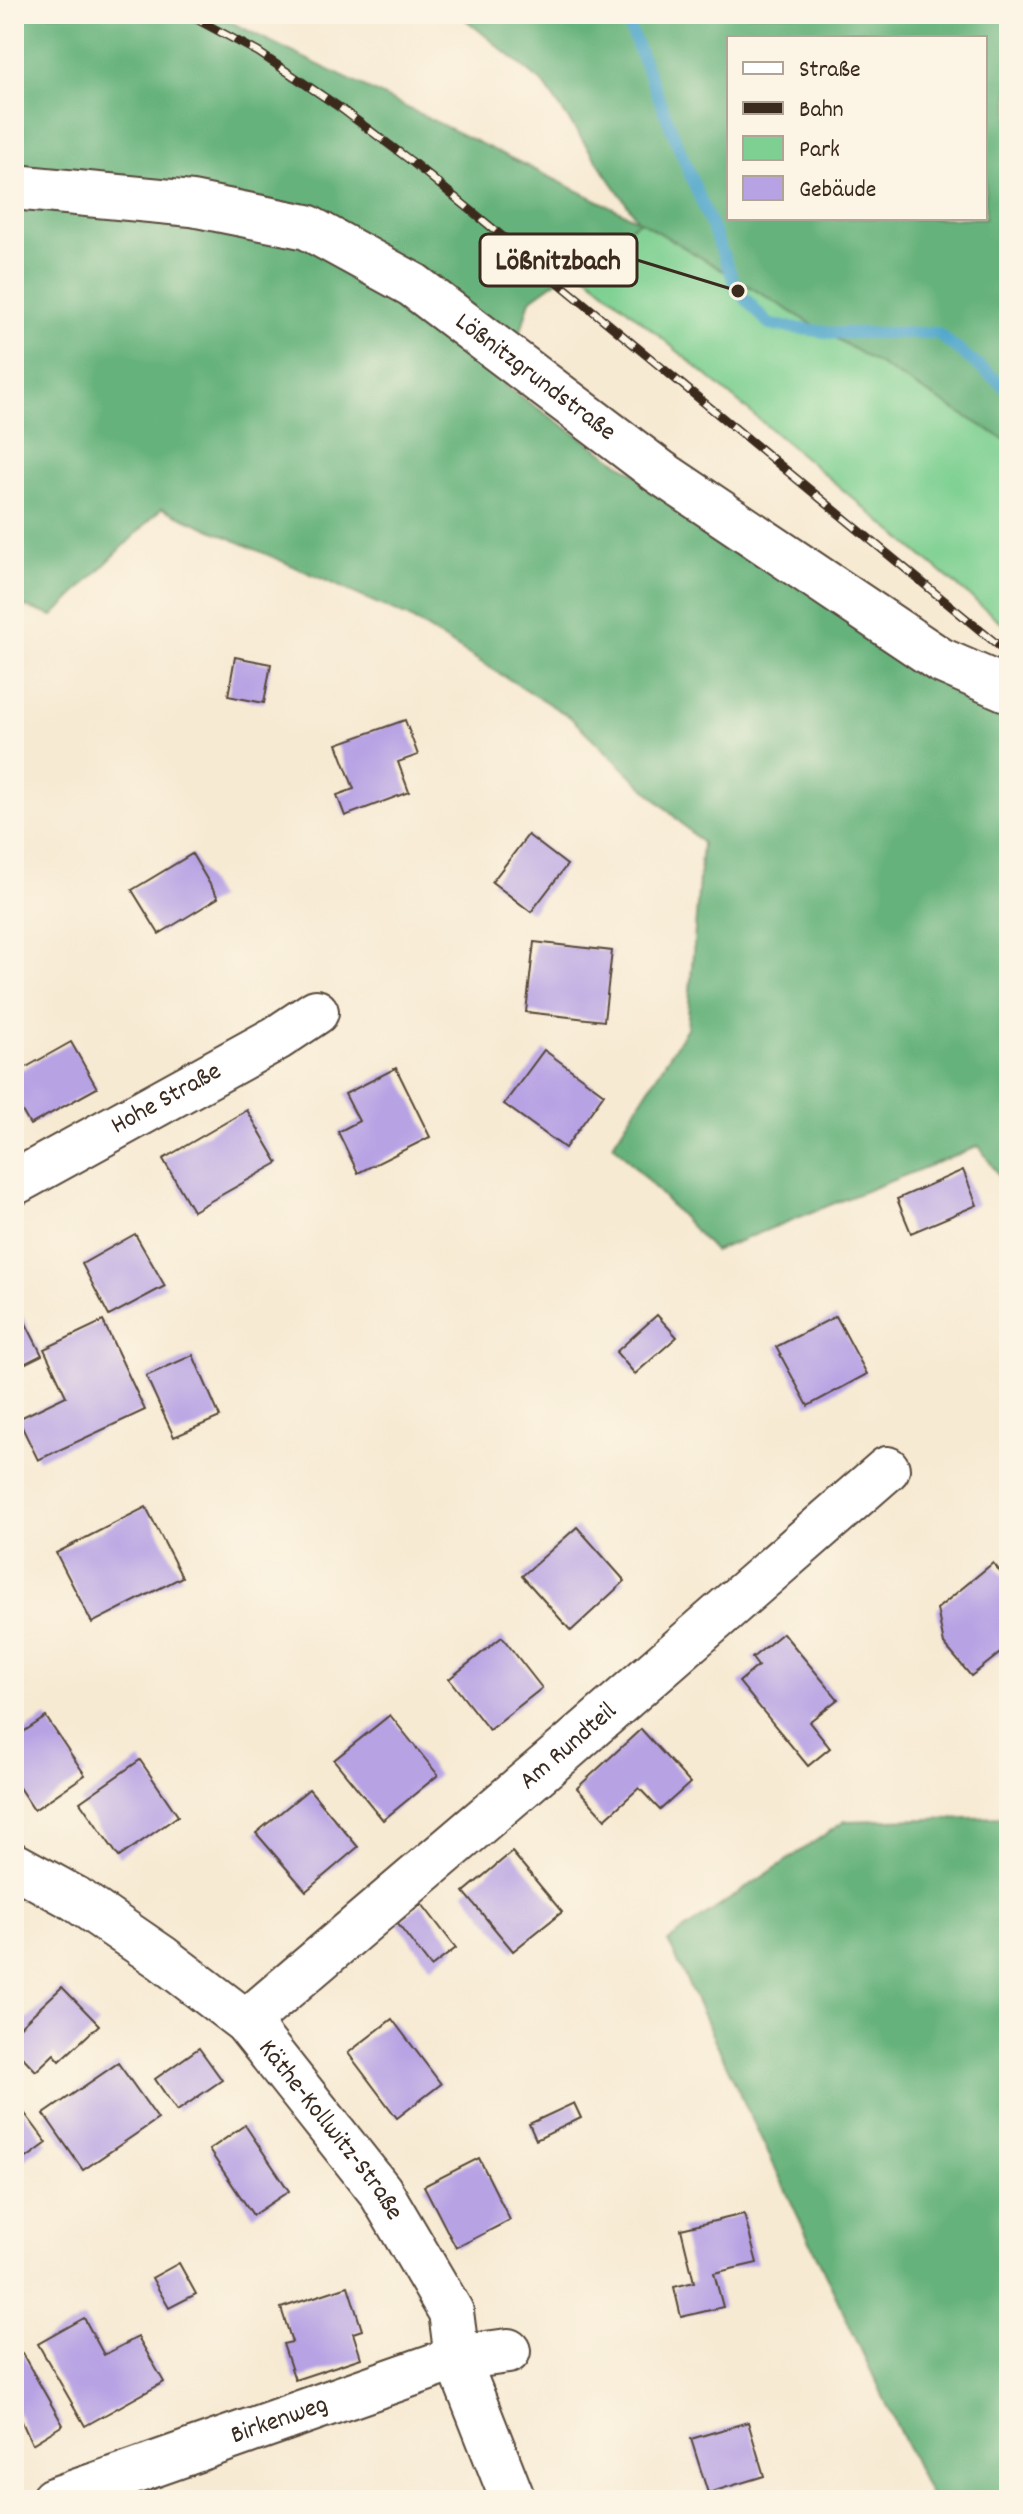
<svg xmlns="http://www.w3.org/2000/svg" width="1023" height="2514" viewBox="0 0 1023 2514" font-family="Dekko,sans-serif">
<rect width="100%" height="100%" fill="#fcf5e5"/>
<filter id="ink" filterUnits="userSpaceOnUse"><feTurbulence type="fractalNoise" baseFrequency=".0125" numOctaves="2"/><feDisplacementMap in="SourceGraphic" scale="16" xChannelSelector="R" yChannelSelector="G"/><feConvolveMatrix kernelMatrix="1 2 1 2 8 2 1 2 1" color-interpolation-filters="sRGB"/></filter>
<filter id="wash" filterUnits="userSpaceOnUse"><feTurbulence type="fractalNoise" baseFrequency=".006" numOctaves="4" result="noise"/><feDisplacementMap in="SourceGraphic" scale="32" xChannelSelector="R" yChannelSelector="G"/><feGaussianBlur stdDeviation="1.8" result="paint"/><feColorMatrix in="noise" values="0 0 0 0 0 0 0 0 0 0 0 0 0 0 0 0 0 1.4 0 .05"/><feComposite in="paint" operator="in"/></filter>
<g filter="url(#wash)">
<rect width="100%" height="100%" fill="#f7ead3"/>
<!-- green -->
<polygon fill="#7ed092" stroke="#5c7d58" stroke-width="2" points="640,221 1009,442 1009,629 576,266"/>
<!-- forest -->
<g fill="#66b27c" stroke="#506e4d" stroke-width="2" fill-rule="evenodd">
<path d="M14,14H214L638,220L543,83L459,14H1009V442L640,221L530,300L505,386L893,648L1009,698V1191L979,1146L714,1251L613,1144L687,1028L702,843L570,717L408,617L162,508L53,616L14,603ZM729,38H985V218H729Z"/>
<polygon points="1009,1817 1009,2500 932,2500 668,1941 845,1821"/>
</g>
<g fill="none" stroke-linecap="round" stroke-linejoin="round">
<!-- stream -->
<polyline stroke="#4ea6cb" stroke-width="12" points="620,14 625,16 738,291 770,325 834,333 937,333 1009,390"/>
</g>
<g id="blocks">
<!-- building -->
<g fill="#b7a2e4">
<polygon points="235,657 271,664 264,703 228,696"/>
<polygon points="405,720 418,755 398,762 409,792 345,816 337,795 354,789 337,744"/>
<polygon points="528,835 567,865 531,912 492,882"/>
<polygon points="192,854 218,898 159,934 132,890"/>
<polygon points="534,942 612,951 604,1021 526,1012"/>
<polygon points="71,1042 97,1088 30,1125 14,1097 14,1074"/>
<polygon points="544,1050 604,1094 565,1148 504,1104"/>
<polygon points="396,1068 430,1137 358,1173 338,1132 359,1121 345,1094"/>
<polygon points="247,1110 278,1163 193,1211 163,1159"/>
<polygon points="963,1170 977,1205 911,1233 897,1199"/>
<polygon points="135,1234 165,1286 109,1316 82,1264"/>
<polygon points="14,1300 42,1355 14,1369"/>
<polygon points="657,1315 677,1337 635,1374 616,1352"/>
<polygon points="836,1316 867,1374 808,1406 776,1347"/>
<polygon points="103,1321 145,1410 38,1460 18,1419 66,1396 44,1349"/>
<polygon points="193,1355 220,1417 174,1437 146,1376"/>
<polygon points="146,1507 182,1577 92,1623 56,1553"/>
<polygon points="577,1527 625,1581 571,1631 522,1576"/>
<polygon points="993,1563 1009,1582 1009,1646 971,1676 944,1644 937,1609"/>
<polygon points="783,1633 838,1699 809,1722 830,1748 808,1766 739,1682 758,1666 752,1658"/>
<polygon points="502,1637 542,1688 489,1730 449,1679"/>
<polygon points="390,1715 438,1775 383,1820 334,1760"/>
<polygon points="46,1717 85,1775 34,1810 14,1780 14,1738"/>
<polygon points="641,1729 690,1783 660,1810 639,1788 605,1819 577,1788"/>
<polygon points="140,1760 178,1816 119,1857 80,1802"/>
<polygon points="309,1789 358,1847 306,1891 256,1833"/>
<polygon points="512,1852 562,1912 513,1951 464,1892"/>
<polygon points="422,1904 456,1948 431,1967 397,1923"/>
<polygon points="62,1987 99,2025 60,2061 54,2054 36,2071 14,2048 14,2032"/>
<polygon points="392,2019 441,2084 397,2118 348,2053"/>
<polygon points="199,2048 222,2080 177,2111 155,2079"/>
<polygon points="118,2063 158,2119 83,2170 44,2114"/>
<polygon points="574,2103 581,2118 536,2140 529,2124"/>
<polygon points="23,2111 47,2143 14,2167 14,2118"/>
<polygon points="245,2125 289,2191 253,2215 209,2150"/>
<polygon points="479,2158 510,2220 456,2248 424,2186"/>
<polygon points="744,2214 757,2263 714,2273 723,2307 681,2317 674,2287 694,2282 681,2229"/>
<polygon points="179,2263 196,2294 169,2308 152,2278"/>
<polygon points="348,2286 362,2330 353,2333 361,2358 295,2380 283,2344 292,2342 281,2308"/>
<polygon points="84,2318 104,2355 138,2337 164,2382 85,2426 38,2344"/>
<polygon points="22,2353 63,2425 32,2444 14,2404 14,2357"/>
<polygon points="748,2422 764,2476 708,2493 691,2439"/>
</g>
</g>
</g>
<g filter="url(#ink)">
<use href="#blocks" fill-opacity="0" stroke="#574739" stroke-width="2"/>
<g fill="none" stroke-linecap="round" stroke-linejoin="round">
<!-- minor casing -->
<g stroke="#574739" stroke-width="48">
<g id="minor">
<path id="s1" d="M14,187L192,204L307,227L413,285L660,472L940,660L1009,690"/>
<path id="s2" d="M14,1183L277,1038L316,1012"/>
<path id="s3" d="M14,1865L76,1899L162,1958L246,2022L380,2191L451,2312L457,2358L513,2500"/>
<path id="s4" d="M246,2022L565,1750L887,1469"/>
<path id="s5" d="M53,2500L457,2358L508,2351"/>
</g>
</g>
<!-- minor -->
<use href="#minor" stroke="#fff" stroke-width="44"/>
<!-- rail casing -->
<g stroke="#3b2a1e" stroke-width="9">
<polyline id="rail" points="187,14 258,52 339,107 411,161 1009,654"/>
</g>
<!-- rail -->
<use href="#rail" stroke="#fcf5e5" stroke-width="6" stroke-dasharray="18" stroke-linecap="butt"/>
</g>
</g>
<g text-anchor="middle" dominant-baseline="central" stroke-width="6" stroke-linejoin="round" paint-order="stroke">
<!-- street labels -->
<g font-size="26" fill="#3b2a1e" stroke="#fcf5e5">
<text stroke="none"><textPath href="#s1" startOffset="570">Lößnitzgrundstraße</textPath></text>
<text stroke="none"><textPath href="#s2" startOffset="174">Hohe Straße</textPath></text>
<text stroke="none"><textPath href="#s4" startOffset="424">Am Rundteil</textPath></text>
<text stroke="none"><textPath href="#s3" startOffset="418">Käthe-Kollwitz-Straße</textPath></text>
<text stroke="none"><textPath href="#s5" startOffset="240">Birkenweg</textPath></text>
</g>
</g>
<!-- callouts -->
<path fill="none" stroke="#3b2a1e" stroke-width="3" d="M738 291L637 260"/>
<circle fill="#3b2a1e" stroke="#fcf5e5" stroke-width="3" cx="738" cy="291" r="8"/>
<rect fill="#fcf5e5" stroke="#3b2a1e" stroke-width="3" x="480" y="234" width="157" height="52" rx="8"/>
<g font-size="28" text-anchor="middle" font-weight="bold" fill="#3b2a1e">
<text x="558" y="269">Lößnitzbach</text>
</g>
<!-- margin -->
<rect width="1023" height="2514" fill="none" stroke="#fcf5e5" stroke-width="48"/>
<!-- legend -->
<rect x="727" y="36" width="260" height="184" fill="#fcf5e5" stroke="#afa495" stroke-width="2"/>
<rect x="743" y="62" width="40" height="12" fill="#ffffff" stroke="#afa495" stroke-width="2"/>
<text x="799" y="76" font-size="24" fill="#3b2a1e">Straße</text>
<rect x="743" y="102" width="40" height="12" fill="#3b2a1e" stroke="#afa495" stroke-width="2"/>
<text x="799" y="116" font-size="24" fill="#3b2a1e">Bahn</text>
<rect x="743" y="136" width="40" height="24" fill="#7ed092" stroke="#afa495" stroke-width="2"/>
<text x="799" y="156" font-size="24" fill="#3b2a1e">Park</text>
<rect x="743" y="176" width="40" height="24" fill="#b7a2e4" stroke="#afa495" stroke-width="2"/>
<text x="799" y="196" font-size="24" fill="#3b2a1e">Gebäude</text>
</svg>
